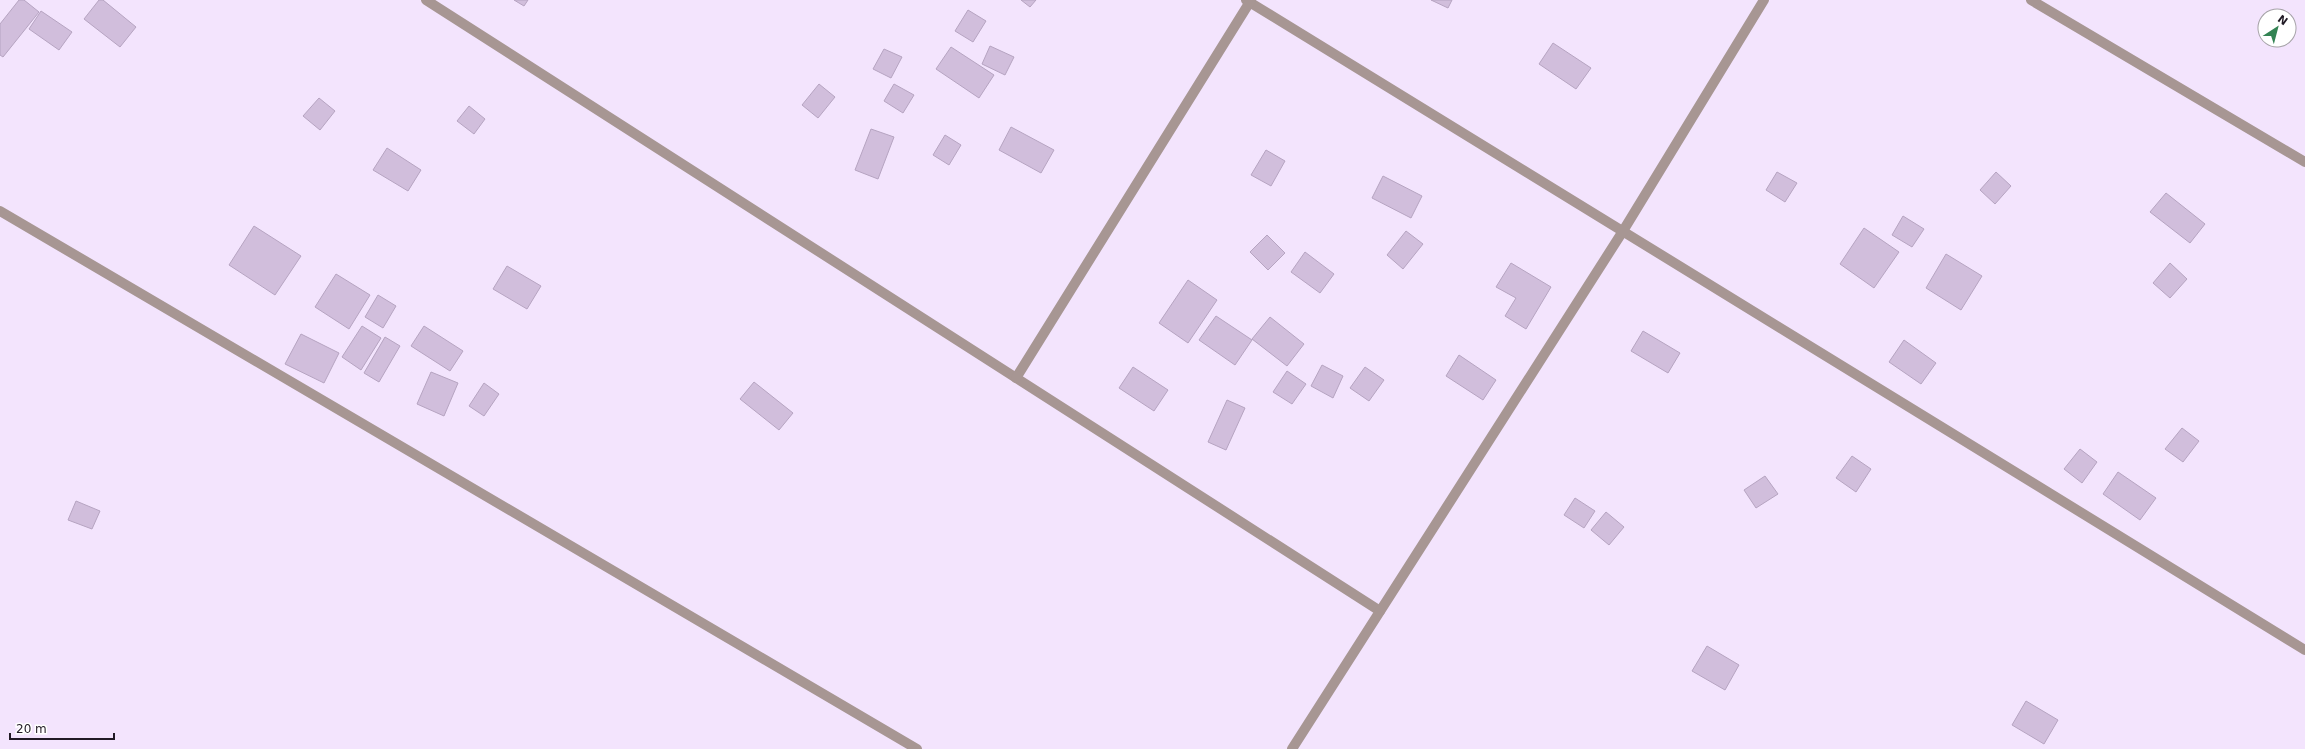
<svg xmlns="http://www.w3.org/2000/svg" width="2305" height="749" viewBox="0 0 2305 749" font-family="'DejaVu Sans',sans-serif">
<rect width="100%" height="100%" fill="#f3e4fd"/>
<!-- building -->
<g fill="#d1bedc" stroke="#b6a4c1">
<polygon points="19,0 24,0 39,12 3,57 0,55 0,24"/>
<polygon points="99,0 103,0 136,27 120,47 84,19"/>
<polygon points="514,0 528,0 524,6"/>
<polygon points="1021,0 1036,0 1030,7"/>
<polygon points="1431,0 1452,0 1448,8"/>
<polygon points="968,10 986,21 973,42 955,31"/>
<polygon points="41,11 72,32 59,50 29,29"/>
<polygon points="1553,43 1591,68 1576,89 1539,64"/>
<polygon points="990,46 1014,57 1005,75 982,64"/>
<polygon points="951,47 994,75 979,98 936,69"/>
<polygon points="884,49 902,57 891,78 873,69"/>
<polygon points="819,84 835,97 818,118 802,105"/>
<polygon points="894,84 914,95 903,113 884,101"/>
<polygon points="319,98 335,111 320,130 303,116"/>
<polygon points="469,106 485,119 474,134 457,121"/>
<polygon points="1011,127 1054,150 1041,173 999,150"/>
<polygon points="871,129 894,137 878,179 855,170"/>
<polygon points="945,135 961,145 949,165 933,155"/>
<polygon points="387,148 421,170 408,191 373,170"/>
<polygon points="1266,150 1285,161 1271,186 1251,175"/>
<polygon points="1777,172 1797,183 1785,202 1766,190"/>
<polygon points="1996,172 2011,186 1995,204 1980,190"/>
<polygon points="1383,176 1422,196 1411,218 1372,198"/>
<polygon points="2166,193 2205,224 2190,243 2150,212"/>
<polygon points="1903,216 1924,229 1912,247 1892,235"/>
<polygon points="254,226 301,256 275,295 229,265"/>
<polygon points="1864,228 1899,252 1874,288 1840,264"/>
<polygon points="1406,231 1423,244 1403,269 1387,255"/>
<polygon points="1267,235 1285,253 1268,270 1250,252"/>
<polygon points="1305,252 1334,274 1320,293 1291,272"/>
<polygon points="1946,254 1982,276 1961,310 1926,288"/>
<polygon points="1511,263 1551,287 1526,329 1505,316 1516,298 1496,287"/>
<polygon points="2170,263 2187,279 2170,298 2153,283"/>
<polygon points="507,266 541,286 527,309 493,289"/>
<polygon points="336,274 370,295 349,329 315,307"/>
<polygon points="1188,280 1217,300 1188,343 1159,323"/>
<polygon points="378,295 396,306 383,328 365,317"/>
<polygon points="1216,316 1252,340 1235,365 1199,340"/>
<polygon points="1270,317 1304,344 1287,366 1252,339"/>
<polygon points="362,326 381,338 361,370 342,357"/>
<polygon points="424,326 463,351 450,371 411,346"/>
<polygon points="1643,331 1680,353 1668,373 1631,351"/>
<polygon points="301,334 339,353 324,383 285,364"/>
<polygon points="385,337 400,346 379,382 364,373"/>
<polygon points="1904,340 1936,363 1921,384 1889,362"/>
<polygon points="1459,355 1496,380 1483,400 1446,376"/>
<polygon points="1322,365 1343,376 1333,398 1311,386"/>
<polygon points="1133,367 1168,390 1154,411 1119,388"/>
<polygon points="1365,367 1384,380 1369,401 1350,388"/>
<polygon points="1287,371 1306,384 1292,404 1273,392"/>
<polygon points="431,372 458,383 444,416 417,404"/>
<polygon points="754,382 793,413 779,430 740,399"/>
<polygon points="484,383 499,394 484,416 469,406"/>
<polygon points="1227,400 1245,408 1226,450 1208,442"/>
<polygon points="2182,428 2199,441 2183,462 2165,449"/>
<polygon points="2080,449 2097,462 2082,483 2064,469"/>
<polygon points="1852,456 1871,469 1856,492 1836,478"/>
<polygon points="2118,472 2156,498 2140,520 2103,494"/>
<polygon points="1765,476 1778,494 1756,508 1744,490"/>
<polygon points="1575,498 1595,511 1584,528 1564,515"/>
<polygon points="76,501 100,511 92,529 68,520"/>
<polygon points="1606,512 1624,527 1609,545 1591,530"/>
<polygon points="1707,646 1739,665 1725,690 1692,671"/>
<polygon points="2026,701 2058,720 2044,744 2012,725"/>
</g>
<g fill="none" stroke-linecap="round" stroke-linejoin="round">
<!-- street -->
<g stroke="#a79693" stroke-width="10">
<polyline points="426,0 1380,611"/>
<polyline points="1246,0 2305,650"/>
<polyline points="2031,0 2305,162"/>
<polyline points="0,211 917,749"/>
<polyline points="1016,378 1251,0"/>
<polyline points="1292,749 1623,231 1764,0"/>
</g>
</g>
<!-- north arrow -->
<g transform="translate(2277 28) rotate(36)"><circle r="19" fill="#ffffff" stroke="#a6a3a8"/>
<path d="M0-3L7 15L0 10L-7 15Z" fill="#338353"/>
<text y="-6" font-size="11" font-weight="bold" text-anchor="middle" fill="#211a25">N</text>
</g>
<!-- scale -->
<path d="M10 733v6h104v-6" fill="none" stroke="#211a25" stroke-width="2"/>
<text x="16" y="733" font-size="12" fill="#211a25" stroke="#ffffff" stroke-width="3" paint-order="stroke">20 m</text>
</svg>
